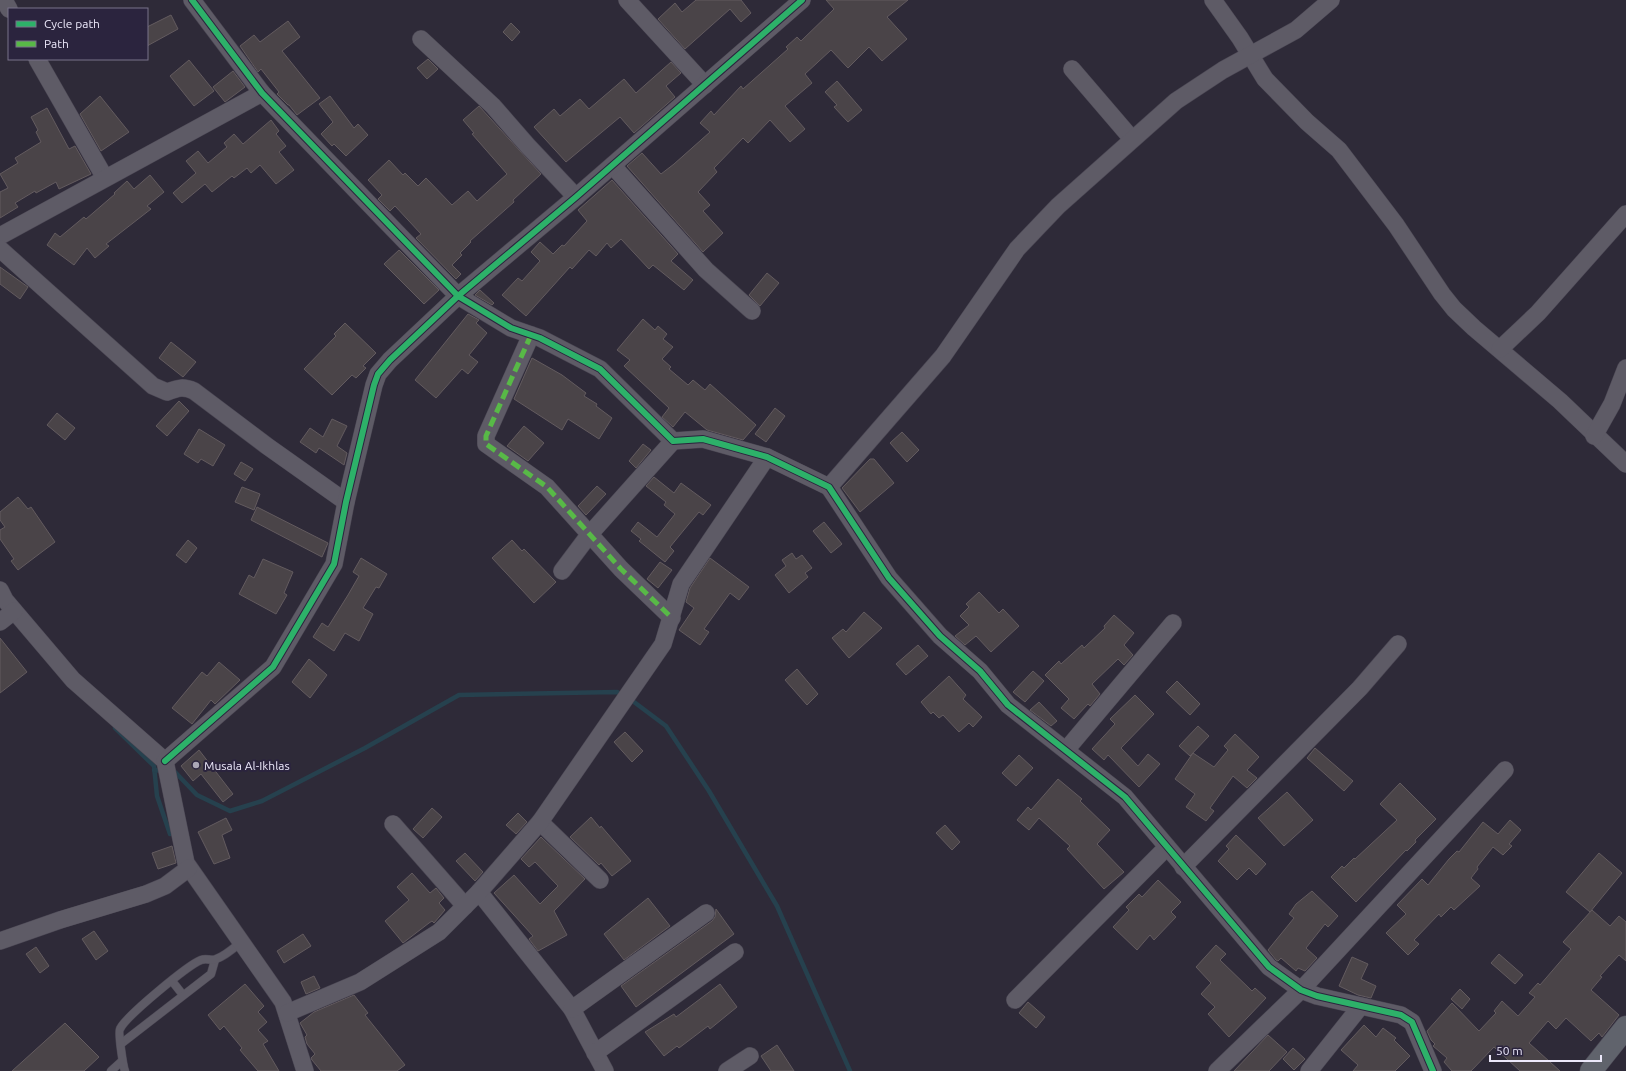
<svg xmlns="http://www.w3.org/2000/svg" width="1626" height="1071" viewBox="0 0 1626 1071" font-family="Ubuntu,sans-serif">
<rect width="100%" height="100%" fill="#2e2a38"/>
<g fill="none" stroke-linecap="round" stroke-linejoin="round">
<!-- stream -->
<g stroke="#26414e" stroke-width="4.5">
<polyline points="115,728 154,766 157,796 170,834"/>
<polyline points="154,770 164,771"/>
<polyline points="171,772 175,772 197,795 230,811 262,801 365,748 459,695 617,692 634,702 666,726 709,791 777,906 850,1071"/>
</g>
</g>
<!-- building -->
<g fill="#4a4448" stroke="#635b5f">
<polygon points="696,0 741,0 751,13 741,22 730,9 685,49 658,19 675,3 682,12"/>
<polygon points="826,0 908,0 887,17 907,39 882,61 869,47 848,68 831,50 805,74 812,83 785,106 805,129 790,142 770,120 748,143 743,138 714,168 717,172 698,192 710,205 703,211 723,233 703,252 627,166 642,153 661,174 674,164 710,132 700,123 711,111 714,115 741,86 743,89 788,49 786,47 797,37 801,41 834,9"/>
<polygon points="171,15 178,29 147,46 147,27"/>
<polygon points="288,21 300,37 282,51 320,98 297,115 289,105 288,105 277,94 279,92 261,69 258,72 240,46 254,35 260,42"/>
<polygon points="511,23 520,32 512,41 503,32"/>
<polygon points="428,59 438,69 427,79 417,68"/>
<polygon points="189,60 214,91 194,106 170,76"/>
<polygon points="671,62 681,73 666,86 675,97 634,133 620,117 566,162 534,127 554,109 560,116 580,99 589,109 624,79 636,93"/>
<polygon points="233,71 245,87 225,102 213,87"/>
<polygon points="837,81 862,110 848,122 834,107 837,105 825,92"/>
<polygon points="100,96 129,132 101,151 80,114"/>
<polygon points="330,96 354,128 358,124 368,135 346,156 334,144 332,146 321,134 333,122 319,104"/>
<polygon points="479,106 541,174 513,200 514,202 470,241 471,242 460,253 462,255 452,265 461,274 456,279 416,238 421,234 395,206 390,211 378,199 382,195 368,180 389,160 403,175 405,173 418,186 426,178 452,205 468,191 477,201 507,174 472,134 474,133 463,120"/>
<polygon points="47,108 69,149 75,146 91,174 59,189 56,182 36,193 35,191 15,203 18,207 0,218 0,192 8,188 0,174 18,163 15,158 41,142 36,132 38,130 31,117"/>
<polygon points="271,120 279,131 276,134 286,146 279,152 294,170 276,184 260,165 251,173 247,168 234,178 232,176 212,192 205,184 182,203 173,193 196,173 186,161 198,151 208,163 227,147 224,143 234,134 243,144"/>
<polygon points="150,175 164,192 147,206 151,209 106,244 109,246 95,258 87,248 74,265 47,245 55,233 60,237 84,217 86,219 115,194 114,193 127,181 134,189"/>
<polygon points="612,180 678,254 671,261 693,280 684,290 653,265 649,269 621,239 611,248 607,243 596,256 589,250 572,269 570,267 526,316 502,295 518,278 522,281 540,261 531,252 540,242 553,254 562,245 564,246 587,221 578,210"/>
<polygon points="399,250 439,290 424,304 384,264"/>
<polygon points="0,267 28,287 20,299 0,284"/>
<polygon points="767,273 779,283 760,306 749,295"/>
<polygon points="480,290 494,303 492,305 475,295"/>
<polygon points="468,314 479,320 476,323 487,333 469,355 478,362 468,374 462,369 436,398 415,380"/>
<polygon points="643,319 655,330 658,326 667,334 663,339 673,347 662,359 671,367 669,369 688,385 693,380 705,390 710,384 756,425 743,440 707,430 685,412 673,427 662,417 669,408 624,366 630,360 617,350"/>
<polygon points="345,323 376,353 363,366 366,368 356,378 352,375 332,395 304,369 336,336 334,334"/>
<polygon points="171,342 196,362 183,377 159,358"/>
<polygon points="532,358 562,375 586,393 584,396 597,404 596,406 612,418 599,439 568,419 562,430 514,399"/>
<polygon points="179,401 189,411 167,436 156,426"/>
<polygon points="775,408 785,416 766,442 755,434"/>
<polygon points="57,413 75,428 65,440 47,425"/>
<polygon points="332,419 347,426 337,446 347,453 344,465 319,448 316,453 300,442 310,428 323,437"/>
<polygon points="524,426 544,443 528,461 507,446"/>
<polygon points="199,429 225,445 213,466 201,459 198,463 184,454"/>
<polygon points="902,432 919,450 907,462 890,443"/>
<polygon points="643,444 651,450 636,468 629,461"/>
<polygon points="870,459 874,459 894,483 860,512 842,488"/>
<polygon points="241,462 253,469 245,481 234,474"/>
<polygon points="654,477 674,493 681,483 711,505 703,515 699,512 688,525 670,547 674,551 665,562 639,541 641,539 631,531 638,522 657,537 675,514 664,505 666,502 646,486"/>
<polygon points="597,486 606,494 586,515 578,506"/>
<polygon points="242,487 260,494 254,510 235,502"/>
<polygon points="18,497 28,509 31,507 55,542 18,570 11,561 14,559 0,539 0,530 5,527 0,520 0,512"/>
<polygon points="257,507 328,543 322,557 251,520"/>
<polygon points="824,522 842,544 831,553 813,531"/>
<polygon points="188,540 197,548 186,563 176,555"/>
<polygon points="512,540 522,551 524,549 556,582 534,603 492,558"/>
<polygon points="792,553 796,559 802,555 812,568 805,573 808,577 789,593 775,575 786,566 782,560"/>
<polygon points="361,558 387,574 379,588 376,587 363,608 373,614 359,641 345,633 334,651 313,637 322,623 328,627 348,595 359,576 353,572"/>
<polygon points="710,558 749,587 739,600 730,593 704,629 709,632 700,645 679,630 694,608 686,602 690,588"/>
<polygon points="263,559 293,572 284,593 287,595 276,614 239,594 249,575 254,578"/>
<polygon points="660,562 672,570 658,588 647,579"/>
<polygon points="979,592 999,613 1003,609 1019,626 991,652 976,636 965,645 955,636 969,625 960,616 969,607 966,604"/>
<polygon points="864,612 882,628 849,658 832,638 843,629 846,632"/>
<polygon points="1114,615 1134,633 1124,645 1133,655 1124,665 1118,659 1092,684 1100,694 1090,706 1088,704 1074,719 1061,708 1069,699 1045,675 1059,661 1061,664 1082,645 1084,648 1105,628 1104,626"/>
<polygon points="0,638 27,672 0,693"/>
<polygon points="918,645 928,656 906,675 896,664"/>
<polygon points="309,659 327,675 310,698 292,682"/>
<polygon points="219,662 240,680 215,704 211,700 192,724 172,708 202,672 207,676"/>
<polygon points="797,669 818,694 807,705 785,680"/>
<polygon points="1033,671 1044,681 1025,702 1013,692"/>
<polygon points="949,676 966,695 963,699 982,717 973,727 969,723 959,732 943,715 939,718 933,712 931,714 921,702"/>
<polygon points="1177,681 1200,704 1190,715 1166,692"/>
<polygon points="1135,695 1154,714 1121,748 1138,766 1148,754 1160,764 1139,787 1108,755 1104,760 1092,749 1115,724 1110,719"/>
<polygon points="1039,702 1057,721 1051,726 1030,710"/>
<polygon points="1198,726 1209,736 1190,756 1179,746"/>
<polygon points="625,732 643,751 632,762 614,742"/>
<polygon points="1235,734 1259,757 1247,770 1257,778 1247,788 1233,776 1210,808 1214,811 1206,821 1186,807 1195,794 1175,779 1193,753 1214,767 1228,750 1224,746"/>
<polygon points="1315,748 1353,781 1344,791 1307,758"/>
<polygon points="199,750 233,794 223,802 201,774 193,781 181,766"/>
<polygon points="1019,755 1033,768 1016,786 1002,773"/>
<polygon points="1058,779 1082,799 1080,801 1110,830 1097,844 1124,872 1104,889 1067,849 1070,846 1039,818 1029,830 1017,820 1028,807 1031,810"/>
<polygon points="1400,783 1436,819 1415,840 1416,842 1407,851 1406,850 1356,902 1331,877 1342,866 1344,868 1354,858 1355,859 1397,820 1380,804"/>
<polygon points="1287,792 1313,820 1284,846 1258,818"/>
<polygon points="432,808 442,817 423,838 413,829"/>
<polygon points="518,813 527,822 516,834 506,825"/>
<polygon points="591,817 600,828 601,826 631,861 612,876 601,863 599,865 570,837"/>
<polygon points="226,818 232,830 222,835 230,858 214,864 198,832"/>
<polygon points="1510,820 1521,830 1509,844 1512,846 1503,855 1493,847 1477,867 1478,869 1471,878 1480,886 1454,910 1451,907 1441,917 1439,914 1414,940 1419,944 1408,955 1386,933 1406,914 1397,905 1422,879 1428,885 1449,859 1457,851 1459,852 1483,822 1498,834"/>
<polygon points="945,825 960,842 952,850 936,833"/>
<polygon points="1236,835 1266,864 1256,875 1249,868 1237,880 1218,861 1229,849 1226,846"/>
<polygon points="541,837 585,879 554,911 567,935 538,951 529,939 533,936 494,893 514,875 540,904 558,886 535,862 529,867 521,859"/>
<polygon points="172,846 176,863 158,869 152,853"/>
<polygon points="465,853 483,872 475,881 456,861"/>
<polygon points="1599,853 1622,873 1590,912 1566,892"/>
<polygon points="412,873 430,893 436,888 444,898 439,903 445,910 434,923 432,921 429,923 403,943 385,921 409,900 397,887"/>
<polygon points="1158,880 1181,902 1171,912 1176,917 1154,940 1150,935 1137,950 1113,927 1129,910 1126,907 1139,894 1142,897"/>
<polygon points="1312,891 1338,916 1328,927 1325,924 1306,948 1317,958 1305,971 1298,968 1296,971 1281,958 1278,961 1276,960 1268,950 1294,918 1289,914 1296,904"/>
<polygon points="648,898 670,926 624,960 604,934"/>
<polygon points="716,909 734,934 636,1007 621,986 712,921 715,917"/>
<polygon points="1592,910 1610,926 1619,916 1626,922 1626,961 1619,955 1600,976 1602,977 1591,990 1619,1015 1602,1037 1599,1033 1591,1041 1566,1018 1556,1029 1548,1021 1529,1043 1560,1071 1520,1071 1494,1047 1471,1071 1452,1071 1444,1062 1447,1058 1433,1046 1435,1044 1431,1040 1427,1031 1452,1003 1479,1031 1496,1013 1494,1011 1502,1001 1518,1016 1535,997 1529,993 1538,983 1540,985 1571,949 1563,942"/>
<polygon points="94,931 108,951 96,960 82,939"/>
<polygon points="303,934 311,946 284,963 277,951"/>
<polygon points="1216,945 1226,954 1220,960 1252,991 1255,988 1266,998 1229,1037 1208,1014 1215,1007 1201,994 1211,983 1196,967"/>
<polygon points="36,947 49,966 40,973 26,954"/>
<polygon points="1499,954 1523,975 1515,984 1491,963"/>
<polygon points="1352,957 1368,964 1361,979 1376,986 1371,998 1358,995 1339,986"/>
<polygon points="314,976 320,988 306,994 301,982"/>
<polygon points="245,984 264,1006 258,1012 267,1022 258,1030 268,1041 263,1044 279,1071 258,1071 240,1050 242,1048 224,1026 220,1030 208,1015"/>
<polygon points="720,984 737,1007 710,1029 708,1026 679,1048 677,1046 664,1056 645,1032 674,1014 676,1017"/>
<polygon points="1460,989 1470,999 1462,1009 1451,999"/>
<polygon points="354,995 368,1013 365,1015 405,1065 397,1071 321,1071 312,1060 311,1058 315,1054 307,1044 305,1037 307,1035 300,1023 314,1012"/>
<polygon points="1028,1002 1045,1017 1036,1028 1019,1013"/>
<polygon points="65,1023 99,1057 84,1071 12,1071"/>
<polygon points="1364,1025 1376,1037 1383,1028 1396,1038 1394,1040 1410,1056 1395,1071 1353,1071 1358,1065 1341,1050"/>
<polygon points="1268,1035 1287,1052 1269,1071 1234,1071"/>
<polygon points="777,1045 794,1071 771,1071 761,1056"/>
<polygon points="1293,1048 1305,1059 1294,1070 1283,1059"/>
</g>
<g fill="none" stroke-linecap="round" stroke-linejoin="round">
<!-- lane casing -->
<g stroke="#4a4653" stroke-width="9">
<g id="lane">
<polyline points="172,981 183,995"/>
<polyline points="122,1043 211,974 215,960"/>
<polyline points="111,1071 122,1061"/>
<path d="M125,1071C123,1066 118,1032 120,1029C125,1017 188,965 201,960C206,958 212,961 216,959C225,956 234,948 241,942"/>
</g>
</g>
<!-- street casing -->
<g stroke="#4a4653" stroke-width="18">
<g id="street">
<polyline points="4,0 9,9"/>
<polyline points="192,0 262,93 458,296 511,328 540,338 600,369 673,441 703,439 767,457 829,487 889,578 940,636 980,671 1008,705 1125,797 1269,967 1301,990 1317,996 1401,1015 1412,1022 1433,1071"/>
<polyline points="627,0 705,85"/>
<polyline points="1213,0 1240,38 1265,79 1307,122 1339,150 1396,225 1442,294 1454,309 1474,328 1560,401 1626,464"/>
<polyline points="421,39 493,106 527,145 576,197"/>
<polyline points="37,59 105,178"/>
<polyline points="1072,69 1132,139"/>
<polyline points="613,166 706,270 752,311"/>
<polyline points="0,236 262,93"/>
<path d="M0,249L153,386L167,392C178,388 183,386 194,391L267,446L346,502"/>
<polyline points="531,335 486,436 486,444 547,487 621,569 672,618"/>
<polyline points="1500,349 1538,313 1626,214"/>
<polyline points="1594,436 1612,404 1626,368"/>
<polyline points="829,487 943,356 1017,249 1058,206 1176,101 1223,70 1296,30 1331,0"/>
<polyline points="562,571 589,535 673,441"/>
<polyline points="0,590 5,600 73,680 165,761 186,863 283,1002 305,1071"/>
<polyline points="0,622 14,611"/>
<polyline points="1066,750 1173,623"/>
<polyline points="165,761 273,667 334,564 346,502 374,385 378,374 390,360 458,296 576,197 802,0"/>
<polyline points="540,822 600,880"/>
<polyline points="393,824 465,906"/>
<polyline points="1183,867 1360,688 1398,644"/>
<polyline points="479,892 572,1009 605,1071"/>
<polyline points="0,941 60,920 146,894 165,886 189,868"/>
<polyline points="1015,1000 1167,847"/>
<polyline points="572,1009 706,913"/>
<polyline points="287,1013 360,982 439,932 479,892 540,822 663,644 681,584 767,457"/>
<polyline points="595,1053 735,952"/>
<polyline points="727,1071 750,1056"/>
<polyline points="1217,1071 1301,990 1505,770"/>
<polyline points="1309,1071 1360,1007"/>
</g>
</g>
<!-- secondary casing -->
<g stroke="#4a4653" stroke-width="23">
<polyline id="secondary" points="1591,1071 1626,1027"/>
</g>
<!-- lane -->
<use href="#lane" stroke="#5e5b66" stroke-width="8"/>
<!-- street -->
<use href="#street" stroke="#5e5b66" stroke-width="17"/>
<!-- secondary -->
<use href="#secondary" stroke="#60636c" stroke-width="22"/>
<!-- quiet -->
<polyline stroke="#58b947" stroke-width="5" stroke-dasharray="10 5" stroke-linecap="butt" points="531,335 486,436 486,444 547,487 621,569 672,618"/>
<!-- cycleway casing -->
<g stroke="#2b243e" stroke-width="8">
<g id="cycleway">
<polyline points="192,0 262,93 458,296 511,328 540,338 600,369 673,441 703,439 767,457 829,487 889,578 940,636 980,671 1008,705 1125,797 1269,967 1301,990 1317,996 1401,1015 1412,1022 1433,1071"/>
<polyline points="165,761 273,667 334,564 346,502 374,385 378,374 390,360 458,296 576,197 802,0"/>
</g>
</g>
<!-- cycleway -->
<use href="#cycleway" stroke="#2db169" stroke-width="6"/>
</g>
<!-- markers -->
<circle fill="#aaa6b6" stroke="#2b243e" stroke-width="1.5" cx="196" cy="765" r="4"/>
<g text-anchor="middle" dominant-baseline="central" stroke-width="4" stroke-linejoin="round" paint-order="stroke">
<!-- poi labels -->
<g font-size="12" fill="#ece8fa" stroke="#2b243e" text-anchor="start">
<text x="204" y="765">Musala Al-Ikhlas</text>
</g>
</g>
<!-- legend -->
<rect x="8" y="8" width="140" height="52" fill="#2b243e" stroke="#787289"/>
<rect x="16" y="21" width="20" height="6" fill="#2db169" stroke="#787289"/>
<text x="44" y="28" font-size="12" fill="#ece8fa">Cycle path</text>
<rect x="16" y="41" width="20" height="6" fill="#58b947" stroke="#787289"/>
<text x="44" y="48" font-size="12" fill="#ece8fa">Path</text>
<!-- scale -->
<path d="M1490 1055v6h111v-6" fill="none" stroke="#ece8fa" stroke-width="2"/>
<text x="1496" y="1055" font-size="12" fill="#ece8fa" stroke="#2b243e" stroke-width="3" paint-order="stroke">50 m</text>
</svg>
